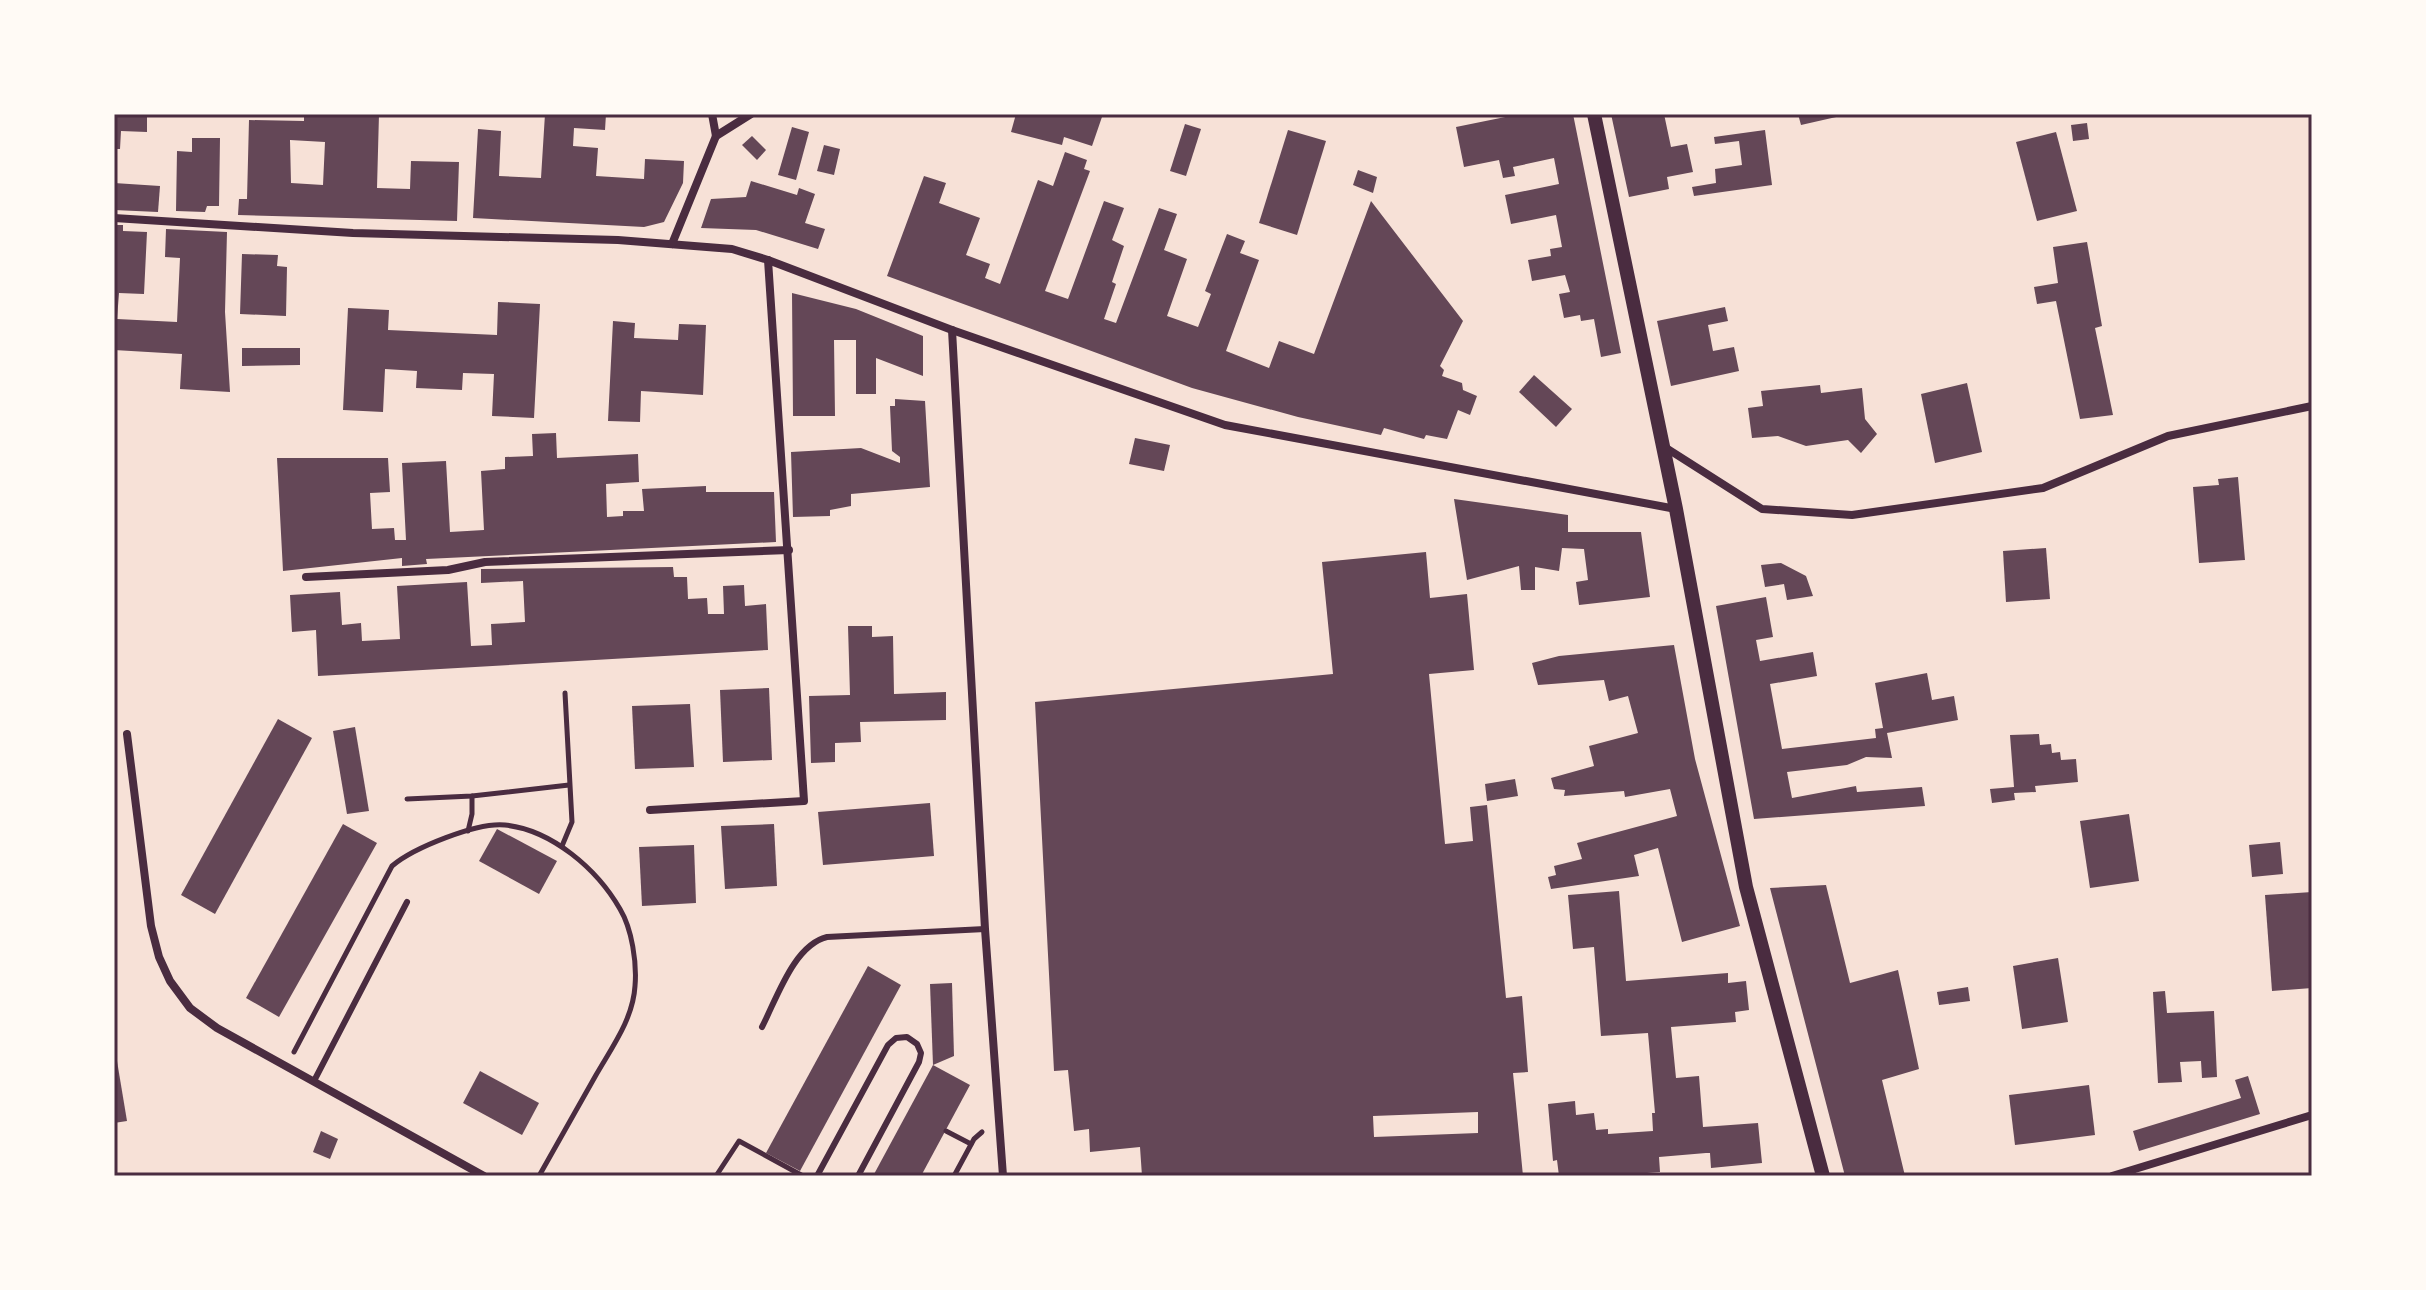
<svg xmlns="http://www.w3.org/2000/svg" width="2426" height="1290" viewBox="0 0 2426 1290" font-family="Cabin,sans-serif">
<rect width="100%" height="100%" fill="#f7e1d7"/>
<!-- building -->
<g fill="#644757" fill-rule="evenodd">
<polygon points="114,114 147,114 147,132 121,131 120,149 114,149"/>
<path d="M304,114H379L377,188L410,189L411,161L459,162L457,221L238,215L239,199H247L249,120L304,121ZM290,140L325,142L323,185L291,183Z"/>
<polygon points="545,114 606,114 605,130 574,128 573,146 598,148 596,176 644,179 645,159 684,161 683,183 664,222 644,227 473,218 478,129 501,131 499,176 541,178"/>
<polygon points="1016,114 1103,114 1092,146 1064,137 1062,145 1011,132"/>
<polygon points="1520,114 1573,114 1621,353 1601,357 1594,319 1581,321 1580,315 1564,318 1559,294 1570,292 1565,275 1532,281 1528,260 1551,256 1550,249 1562,247 1556,215 1511,224 1505,195 1559,184 1554,158 1513,167 1515,176 1503,178 1499,160 1464,167 1456,127"/>
<polygon points="1611,114 1664,114 1671,147 1687,144 1693,172 1667,177 1669,189 1629,197"/>
<polygon points="1798,114 1844,114 1845,115 1801,125"/>
<polygon points="2087,123 2089,139 2073,141 2071,125"/>
<polygon points="1185,124 1201,129 1186,176 1170,171"/>
<polygon points="792,127 809,132 796,180 778,175"/>
<polygon points="1288,130 1326,141 1297,235 1259,223"/>
<polygon points="1765,130 1772,185 1694,196 1692,187 1716,183 1715,169 1742,165 1739,141 1715,144 1714,137"/>
<polygon points="2056,132 2077,211 2037,221 2016,142"/>
<polygon points="752,136 766,150 757,160 742,145"/>
<polygon points="192,138 220,138 219,206 207,206 205,212 176,211 177,151 192,152"/>
<polygon points="824,145 840,149 834,175 817,171"/>
<polygon points="1065,152 1087,160 1084,169 1090,171 1045,291 1068,299 1104,201 1124,208 1112,240 1124,246 1112,282 1116,284 1104,319 1116,323 1159,208 1177,214 1164,250 1187,259 1167,316 1198,327 1211,294 1205,291 1227,234 1245,241 1240,253 1259,260 1226,351 1269,368 1279,341 1314,354 1371,201 1463,321 1440,366 1444,370 1442,376 1462,383 1463,390 1477,396 1470,415 1458,410 1447,439 1426,435 1424,439 1384,428 1381,435 1298,417 1192,388 887,276 924,176 946,183 939,203 980,218 966,255 990,264 985,278 1000,284 1038,180 1053,186"/>
<polygon points="1358,170 1377,177 1373,193 1353,185"/>
<polygon points="751,181 797,195 799,188 815,194 805,223 825,229 818,249 756,230 701,228 711,199 746,197"/>
<polygon points="114,183 160,186 158,212 114,210"/>
<polygon points="114,225 123,225 123,231 147,232 144,294 119,293 117,319 177,322 180,258 165,257 166,229 227,232 225,312 230,392 180,389 182,354 114,350"/>
<polygon points="2087,242 2102,326 2095,328 2113,415 2080,419 2056,301 2037,304 2034,287 2058,283 2053,247"/>
<polygon points="242,254 278,255 277,266 287,267 286,316 240,314"/>
<polygon points="792,293 856,309 923,336 923,376 876,358 876,394 856,394 856,340 834,340 835,416 793,416"/>
<polygon points="498,302 540,304 534,418 492,416 494,374 463,373 462,390 416,388 417,371 385,369 383,412 343,410 348,308 389,310 388,330 497,335"/>
<polygon points="1725,307 1728,321 1708,325 1713,351 1734,347 1739,371 1671,386 1657,321"/>
<polygon points="613,321 635,323 634,338 678,340 679,324 706,325 703,395 641,391 640,422 608,421"/>
<polygon points="242,348 300,348 300,365 242,366"/>
<polygon points="1534,375 1572,409 1556,427 1519,392"/>
<polygon points="1967,383 1982,452 1935,463 1921,394"/>
<polygon points="1820,385 1821,393 1862,388 1865,419 1877,434 1861,453 1848,440 1806,446 1778,436 1752,438 1748,408 1763,406 1761,391"/>
<polygon points="895,399 925,401 930,487 851,494 851,506 830,510 830,516 793,517 791,452 861,448 900,463 900,457 892,451 890,406 895,406"/>
<polygon points="556,433 557,458 638,454 639,482 606,484 607,517 623,516 623,511 644,511 642,489 706,486 706,492 774,492 776,542 426,559 427,564 402,566 402,558 283,571 277,458 388,458 390,492 370,493 372,529 394,528 395,540 406,540 402,463 446,461 450,532 484,530 481,471 505,469 505,457 533,456 532,434"/>
<polygon points="1135,438 1170,445 1164,471 1129,464"/>
<polygon points="2238,477 2245,560 2199,563 2193,487 2219,485 2218,479"/>
<polygon points="1454,499 1568,515 1568,532 1641,532 1650,597 1579,605 1576,582 1588,580 1584,549 1562,548 1559,571 1535,567 1535,590 1521,590 1519,566 1467,580"/>
<polygon points="2046,548 2050,599 2006,602 2003,551"/>
<path d="M1426,552L1430,598L1467,594L1474,670L1429,674L1445,844L1473,841L1470,807L1487,805L1506,998L1522,996L1528,1072L1513,1073L1523,1176H1142L1140,1147L1090,1152L1089,1129L1074,1131L1068,1070L1054,1071L1035,702L1333,674L1322,562ZM1478,1112V1133L1374,1137L1373,1116Z"/>
<polygon points="1781,563 1806,576 1813,596 1787,600 1784,584 1765,587 1761,565"/>
<polygon points="673,567 674,577 687,577 688,599 707,598 708,614 724,614 723,586 744,585 745,606 766,604 768,650 318,676 316,630 292,632 290,595 340,592 342,625 361,623 362,641 400,639 397,586 467,582 471,646 492,645 491,624 525,622 523,581 481,583 481,569"/>
<polygon points="1766,597 1773,637 1756,640 1760,661 1813,652 1817,676 1770,684 1782,749 1876,738 1875,729 1883,728 1875,683 1927,673 1932,700 1954,696 1958,720 1887,733 1892,758 1866,757 1847,765 1787,772 1792,798 1856,786 1857,792 1922,787 1925,806 1754,819 1716,606"/>
<polygon points="848,626 872,626 872,637 893,636 894,694 946,692 946,720 860,722 861,742 835,743 835,762 811,763 809,696 850,695"/>
<polygon points="1674,645 1695,759 1740,926 1682,942 1658,848 1634,855 1639,876 1551,889 1548,877 1556,875 1554,866 1582,859 1577,843 1677,816 1670,789 1625,797 1624,791 1564,796 1565,790 1554,789 1551,778 1594,766 1589,746 1638,733 1628,696 1609,701 1604,680 1538,685 1532,663 1559,656"/>
<polygon points="769,688 772,760 723,762 720,690"/>
<polygon points="690,704 694,767 635,769 632,706"/>
<polygon points="278,719 312,738 215,914 181,895"/>
<polygon points="355,727 369,811 347,814 333,731"/>
<polygon points="2039,734 2040,745 2051,744 2052,753 2060,752 2061,760 2076,759 2078,782 2035,786 2036,792 2014,793 2015,800 1992,803 1990,789 2014,787 2010,735"/>
<polygon points="1515,779 1518,796 1487,801 1485,784"/>
<polygon points="930,803 934,856 823,865 818,812"/>
<polygon points="2129,814 2139,881 2090,888 2080,821"/>
<polygon points="343,824 377,843 279,1017 246,998"/>
<polygon points="774,824 777,886 725,889 721,826"/>
<polygon points="497,829 557,861 539,894 479,861"/>
<polygon points="2280,842 2283,874 2252,877 2249,845"/>
<polygon points="694,845 696,903 642,906 639,847"/>
<polygon points="1826,885 1850,983 1898,970 1919,1069 1882,1080 1905,1176 1845,1176 1770,888"/>
<polygon points="1619,891 1626,981 1728,973 1728,983 1746,981 1749,1010 1735,1012 1736,1022 1671,1027 1676,1078 1699,1076 1703,1127 1758,1123 1762,1163 1711,1168 1710,1153 1706,1153 1659,1157 1660,1172 1608,1176 1559,1176 1557,1160 1553,1161 1548,1104 1575,1101 1576,1115 1594,1113 1596,1130 1608,1129 1608,1134 1653,1131 1652,1113 1655,1113 1648,1033 1601,1036 1594,947 1573,949 1568,895"/>
<polygon points="2312,892 2312,988 2272,991 2265,895"/>
<polygon points="2058,958 2068,1022 2022,1029 2013,966"/>
<polygon points="868,966 901,985 800,1171 766,1153"/>
<polygon points="952,983 954,1056 933,1065 930,984"/>
<polygon points="1968,987 1970,1001 1939,1005 1937,992"/>
<polygon points="2165,991 2167,1013 2214,1011 2217,1077 2202,1078 2201,1061 2180,1062 2182,1082 2158,1083 2153,992"/>
<polygon points="114,1043 127,1121 114,1123"/>
<polygon points="933,1065 970,1085 921,1176 873,1176"/>
<polygon points="480,1071 539,1103 522,1135 463,1103"/>
<polygon points="2248,1076 2260,1114 2139,1151 2133,1131 2241,1098 2235,1080"/>
<polygon points="2089,1085 2095,1135 2015,1145 2009,1095"/>
<polygon points="321,1131 338,1139 330,1159 313,1152"/>
</g>
<g fill="none" stroke-linecap="round" stroke-linejoin="round">
<!-- path -->
<g stroke="#4a2c40" stroke-width="5">
<polyline points="407,799 472,796 569,785"/>
<polyline points="468,831 472,814 472,796"/>
<polyline points="562,846 572,822 565,693"/>
<path d="M294,1052L392,866C413,848 477,822 505,825C552,830 597,869 620,909C632,929 637,963 635,986C633,1019 612,1047 596,1075C577,1109 558,1142 539,1176"/>
<polyline points="946,1131 971,1144"/>
<polyline points="716,1176 739,1141 803,1176"/>
<polyline points="954,1176 974,1139 982,1132"/>
</g>
<!-- service -->
<g stroke="#4a2c40" stroke-width="6">
<path d="M762,1027C777,998 794,945 827,937L985,929"/>
<polyline points="314,1081 407,902"/>
<polyline points="817,1176 888,1045 896,1038 907,1037 917,1044 921,1053 919,1062 858,1176"/>
</g>
<!-- minor -->
<g stroke="#4a2c40" stroke-width="8">
<polyline points="716,136 751,114"/>
<polyline points="114,218 353,233 618,240 732,249 768,260 952,330 1225,425 1676,509"/>
<polyline points="672,244 716,136 712,114"/>
<polyline points="952,330 985,929 1003,1176"/>
<polyline points="1663,446 1762,509 1852,515 2043,488 2168,436 2312,406"/>
<polyline points="306,577 448,570 485,562 789,550"/>
<polyline points="127,734 151,926 159,957 170,981 190,1008 217,1028 484,1176"/>
<polyline points="650,810 804,801 768,260"/>
<polyline points="2112,1176 2312,1115"/>
</g>
<!-- tertiary -->
<polyline stroke="#4a2c40" stroke-width="14" points="1594,114 1676,509 1746,887 1823,1176"/>
</g>
<!-- border -->
<rect width="2426" height="1290" fill="none" stroke="#fffaf5" stroke-width="232"/>
<rect x="116" y="116" width="2194" height="1058" fill="none" stroke="#4a2c40" stroke-width="3"/>
</svg>
